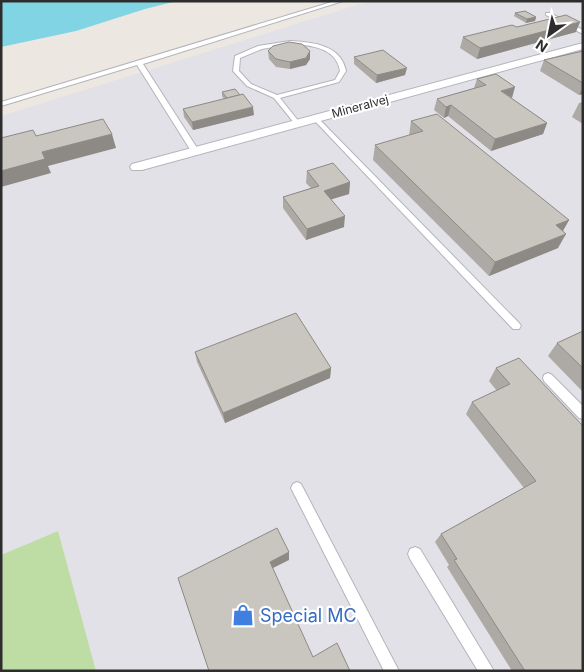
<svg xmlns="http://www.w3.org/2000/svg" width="584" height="672" viewBox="0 0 584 672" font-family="Inter,sans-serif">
<rect width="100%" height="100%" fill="#ede7e1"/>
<!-- industrial -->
<polygon fill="#e2e1e7" points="370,1 583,1 583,671 96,671 58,531 1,555 1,116"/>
<!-- green -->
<polygon fill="#bedda4" points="58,531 96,671 1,671 1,555"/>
<!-- water -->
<polygon fill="#80d4e3" points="1,1 177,1 145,9 76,31 1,47"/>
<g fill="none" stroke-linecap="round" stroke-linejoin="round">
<!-- service casing -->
<g stroke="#b2b5bc" stroke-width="2">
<g id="service">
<polygon points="335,1 343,1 143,64 199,151 198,153 191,151 137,65 1,106 1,102"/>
<polygon points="546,13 550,13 583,30 583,34 546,15"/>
<path d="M290,41C313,42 341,45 346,71L339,82L280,98L300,123L297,125L295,124L274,98L247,86L233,71L235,56L258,46ZM290,44C310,45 336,47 340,71L335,80L277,95L251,84L239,71L240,58L262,49Z"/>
<polygon points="313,117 317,117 519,323 521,326 519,329 513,329 313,119"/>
<polygon points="548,373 552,375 583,406 583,419 579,418 544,381 543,378 544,375"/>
<polygon points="297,482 301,484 399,671 384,671 293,492 291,488 293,484"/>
<polygon points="415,547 420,549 494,671 478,671 410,559 408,554 410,549"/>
</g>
</g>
<!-- minor casing -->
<g stroke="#b2b5bc" stroke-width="2">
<polygon id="minor" points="583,43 583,49 142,170 132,170 130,167 132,164"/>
</g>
<!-- service -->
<use href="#service" fill="#fff" fill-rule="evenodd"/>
<!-- minor -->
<use href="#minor" fill="#fff" fill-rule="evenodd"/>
</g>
<!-- wall -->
<g fill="#ada9a4">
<polygon points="515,13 536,17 535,21 526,23 514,16"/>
<polygon points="517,27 576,32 477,59 460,48 463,37"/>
<polygon points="268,51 310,59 306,65 290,69 276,67 269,59"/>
<polygon points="583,51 583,94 579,95 540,71 544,60"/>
<polygon points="354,57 405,75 376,83 354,64"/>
<polygon points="477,79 511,98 547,123 543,134 491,151 448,116 444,118 434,110 437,99 474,88"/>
<polygon points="222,92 254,115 193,130 184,117 183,109 224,99 222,96"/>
<polygon points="583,102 583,124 572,117 579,103"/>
<polygon points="411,121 569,220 563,231 558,248 489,276 373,160 375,145 409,136"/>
<polygon points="307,171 350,182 349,194 331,199 344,227 306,240 283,208 283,197 311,188 306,183"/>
<polygon points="583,331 583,392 548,356 557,343"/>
<polygon points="195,352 331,368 330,378 225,423 197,362"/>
<polygon points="519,358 583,671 512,671 447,567 449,565 435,542 441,534 524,488 466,414 472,402 497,391 489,381 496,368"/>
</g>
<!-- shaded-wall -->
<g fill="#8d8a86">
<polygon points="536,17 535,21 526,23 527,19"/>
<polygon points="580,22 576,32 477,59 480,48"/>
<polygon points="310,51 310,59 306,65 290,69 290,62"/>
<polygon points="407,68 405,75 376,83 377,75"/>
<polygon points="515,87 512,98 501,91"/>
<polygon points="583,87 583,94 579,95"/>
<polygon points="451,105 448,116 444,118 446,107"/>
<polygon points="253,107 254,115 193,130 192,122"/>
<polygon points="547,123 543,134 491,151 495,139"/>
<polygon points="112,134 116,148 48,166 51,173 1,187 1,171 42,152"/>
<polygon points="350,182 349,194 323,202 324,191"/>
<polygon points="345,216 344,227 306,240 307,229"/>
<polygon points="569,220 561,234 556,225"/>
<polygon points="566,234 558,248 489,276 495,262"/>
<polygon points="331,368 330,378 225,423 223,413"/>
<polygon points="289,552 289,560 271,569 270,562"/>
</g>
<!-- building -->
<g fill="#c9c5bf" stroke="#8d8a86">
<polygon points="525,11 536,17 527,19 515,13"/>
<polygon points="566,15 580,22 480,48 463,37 512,25 517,27"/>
<polygon points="289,42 302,44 310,51 306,58 290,62 276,59 268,51 273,46"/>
<polygon points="383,50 407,68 377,75 354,57"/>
<polygon points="583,51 583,83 544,60"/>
<polygon points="496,74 515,87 501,91 547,123 495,139 451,105 446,107 437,99 486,85 477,79"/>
<polygon points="235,89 240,95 227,98 222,92"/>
<polygon points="243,94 253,107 192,122 183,109"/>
<polygon points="437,114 569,220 556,225 566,234 495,262 375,145 423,131 411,121"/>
<polygon points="103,119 112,134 42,152 45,159 1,171 1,138 33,130 36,136"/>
<polygon points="333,163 350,182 324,191 345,216 307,229 283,197 319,186 307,171"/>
<polygon points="296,313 331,368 223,413 195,352"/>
<polygon points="583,331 583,368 557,343"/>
<polygon points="519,358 583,426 583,671 525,671 454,560 457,559 441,534 536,481 472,402 510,384 496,368"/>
<polygon points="277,528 289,552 270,562 313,657 337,643 350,671 209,671 178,578"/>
</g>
<!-- icons -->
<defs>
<g id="shop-bare" transform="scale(1.725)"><path d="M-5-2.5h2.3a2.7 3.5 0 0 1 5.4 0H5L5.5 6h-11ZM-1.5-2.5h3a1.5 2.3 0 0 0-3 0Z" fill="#3f7fe0" stroke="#fff" stroke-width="2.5" paint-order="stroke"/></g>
</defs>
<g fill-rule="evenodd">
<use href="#shop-bare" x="243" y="615"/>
</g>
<g text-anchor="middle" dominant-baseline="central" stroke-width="4.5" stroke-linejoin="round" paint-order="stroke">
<!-- far-street labels -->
<g font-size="12" fill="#2d2d2d" stroke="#fff">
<text transform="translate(360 106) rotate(-15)">Mineralvej</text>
</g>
<!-- near-shop labels -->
<g font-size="18" fill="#366cbe" stroke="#fff" text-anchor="start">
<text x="260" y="615">Special MC</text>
</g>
</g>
<!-- border -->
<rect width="584" height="672" fill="none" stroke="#2d2d2d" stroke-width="5"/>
<!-- north arrow -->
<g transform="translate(549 35) rotate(213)" stroke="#ffffff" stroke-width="4" paint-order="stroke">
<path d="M0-4L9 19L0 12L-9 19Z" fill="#2d2d2d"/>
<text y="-8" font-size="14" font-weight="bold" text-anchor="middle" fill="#2d2d2d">N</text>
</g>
</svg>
